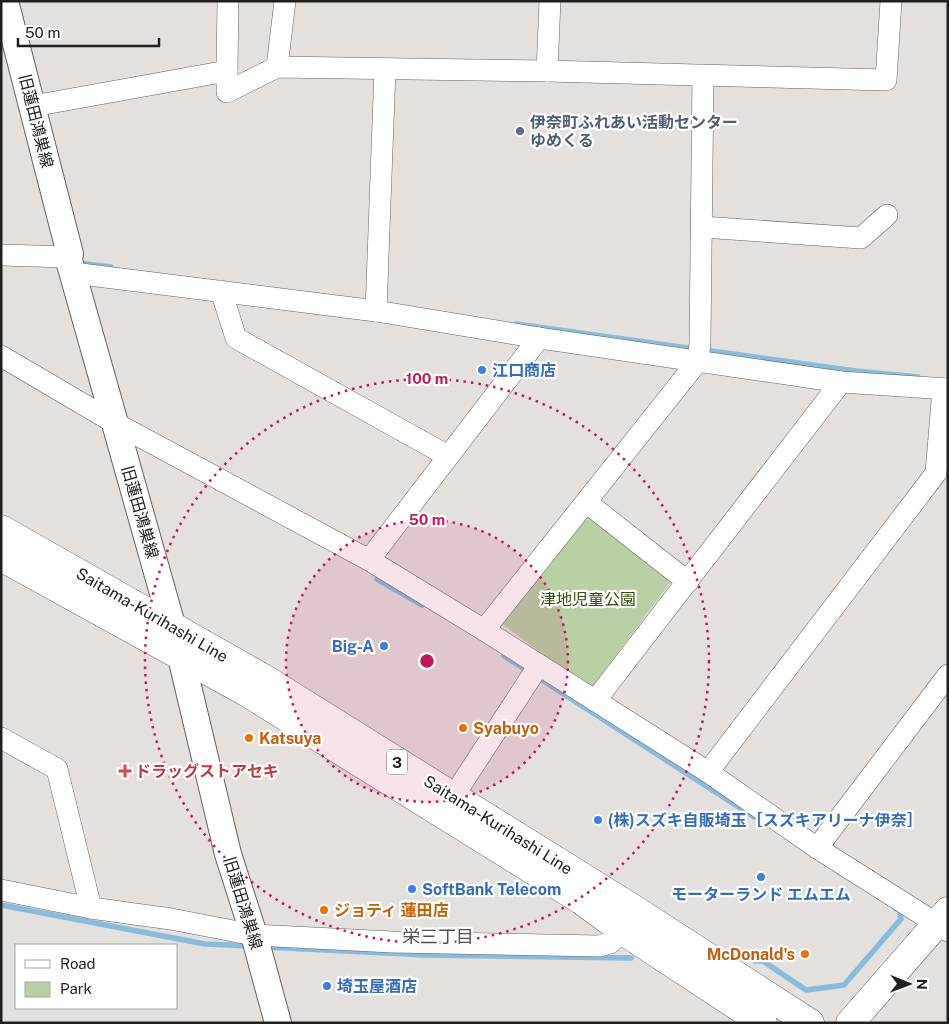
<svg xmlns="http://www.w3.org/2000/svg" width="949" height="1024" viewBox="0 0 949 1024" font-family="'Public Sans','Noto Sans JP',sans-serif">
<rect width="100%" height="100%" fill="#e3e0dd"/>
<!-- green -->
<polygon fill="#b8d0a4" points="587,508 676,575 590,690 501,623"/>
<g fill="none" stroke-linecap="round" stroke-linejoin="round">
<!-- stream -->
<g stroke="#89bcdc" stroke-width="5.5">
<polyline points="78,263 111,267"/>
<polyline points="516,324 695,349"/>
<polyline points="704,350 856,371 918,377"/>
<polyline points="377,579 422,605"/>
<polyline points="504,656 528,671"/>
<polyline points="539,678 754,817"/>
<polyline points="1,905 205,944 250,946"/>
<polyline points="265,947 426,955 631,958"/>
<polyline points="755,961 763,961 806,990 844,985 901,919 899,910 896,909"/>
</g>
<!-- minor casing -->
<g stroke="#646260" stroke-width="22">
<g id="minor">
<polyline points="277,67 285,1"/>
<polyline points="227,71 228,1"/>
<polyline points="547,71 550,1"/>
<polyline points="33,106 227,71 227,92 277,67 547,71 886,80 891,1"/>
<polyline points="702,227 861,238 887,215"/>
<polyline points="1,255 68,257"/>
<polyline points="73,273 376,311 539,338 841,382 948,389"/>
<polyline points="221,291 236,338 448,456"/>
<polyline points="376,311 385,69"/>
<polyline points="1,356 115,423 369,560 484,630 708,772 817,848 948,931"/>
<polyline points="586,502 688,582"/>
<polyline points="369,560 539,338"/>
<polyline points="484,630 698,361 700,343 703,76"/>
<polyline points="595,701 841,382"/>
<polyline points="1,738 57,769 91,908"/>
<polyline points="708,772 936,473 943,389"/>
<polyline points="453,797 539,665"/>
<polyline points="817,848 948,675"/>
<polyline points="1,890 91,908 171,919 254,935 392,942 599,946 610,943 623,931"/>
</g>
</g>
<!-- tertiary casing -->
<g stroke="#646260" stroke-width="28">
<polyline id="tertiary" points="5,1 70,254 68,257 181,657 228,854 254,935 278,1023"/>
</g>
<!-- secondary casing -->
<g stroke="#646260" stroke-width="29">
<polyline id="secondary" points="850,1023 948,911"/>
</g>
<!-- primary casing -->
<g stroke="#646260" stroke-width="29">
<g id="primary">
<polyline points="1,529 265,679 629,906 810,1023"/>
<polyline points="1,557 246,692 581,900 623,931 763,1023"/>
</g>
</g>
<!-- minor -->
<use href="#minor" stroke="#fff" stroke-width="21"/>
<!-- tertiary -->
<use href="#tertiary" stroke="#fff" stroke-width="26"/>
<!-- secondary -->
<use href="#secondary" stroke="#fff" stroke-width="28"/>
<!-- primary -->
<use href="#primary" stroke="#fff" stroke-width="28"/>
</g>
<!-- distance rings -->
<circle cx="427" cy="661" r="141" fill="#c2185b" fill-opacity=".12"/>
<g fill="none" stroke="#c2185b" stroke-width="2.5" stroke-dasharray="2.5 5">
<circle cx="427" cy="661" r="141"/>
<circle cx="427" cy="661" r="282"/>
</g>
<!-- markers -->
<circle fill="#5c6f8a" stroke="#fff" stroke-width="2" cx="520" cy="131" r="5"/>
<g fill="#3f7fe0" stroke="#fff" stroke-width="2">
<circle cx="482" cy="370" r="5"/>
<circle cx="384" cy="646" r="5"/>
<circle cx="598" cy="820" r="5"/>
<circle cx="761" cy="877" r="5"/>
<circle cx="412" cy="889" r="5"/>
<circle cx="327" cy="986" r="5"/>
</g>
<g fill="#e8710a" stroke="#fff" stroke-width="2">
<circle cx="463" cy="728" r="5"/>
<circle cx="249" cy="738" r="5"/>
<circle cx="324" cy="910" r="5"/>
<circle cx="805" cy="954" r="5"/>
</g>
<path fill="#e0444e" stroke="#fff" stroke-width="2" d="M122.5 763.5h5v5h5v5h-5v5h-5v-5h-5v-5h5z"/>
<g text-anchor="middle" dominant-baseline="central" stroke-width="4.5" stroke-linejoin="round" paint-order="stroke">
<!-- shield labels -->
<rect fill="#fff" stroke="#646362" stroke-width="1" x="387" y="749.5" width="20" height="25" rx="4"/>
<g font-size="15" font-weight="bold" fill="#21201f">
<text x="397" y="762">3</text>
</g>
<!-- street labels -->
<g font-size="16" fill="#21201f" stroke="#fff">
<text transform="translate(36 121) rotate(76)">旧蓮田鴻巣線</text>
<text transform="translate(140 512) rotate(74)">旧蓮田鴻巣線</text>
<text transform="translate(152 615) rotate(30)">Saitama-Kurihashi Line</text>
<text transform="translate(498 825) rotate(32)">Saitama-Kurihashi Line</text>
<text transform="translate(243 903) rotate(73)">旧蓮田鴻巣線</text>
</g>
<!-- service labels -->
<g font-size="16" font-weight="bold" fill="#4e5e75" stroke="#fff" text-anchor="start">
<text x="530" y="122">伊奈町ふれあい活動センター<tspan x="530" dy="18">ゆめくる</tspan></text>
</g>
<!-- shop labels -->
<g font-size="16" font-weight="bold" fill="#366cbe" stroke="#fff" text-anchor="start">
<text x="492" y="370">江口商店</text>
<text x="374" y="646" text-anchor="end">Big-A</text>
<text x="608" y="820">(株)スズキ自販埼玉［スズキアリーナ伊奈］</text>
<text x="422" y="889">SoftBank Telecom</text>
<text x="761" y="894" text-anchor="middle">モーターランド エムエム</text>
<text x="337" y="986">埼玉屋酒店</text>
</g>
<!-- park labels -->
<g font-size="16" fill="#2f4e07" stroke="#fff">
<text x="588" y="599">津地児童公園</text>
</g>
<!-- food labels -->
<g font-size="16" font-weight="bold" fill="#c56008" stroke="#fff" text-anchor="start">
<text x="473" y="728">Syabuyo</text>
<text x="259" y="738">Katsuya</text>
<text x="334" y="910">ジョティ 蓮田店</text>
<text x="795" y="954" text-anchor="end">McDonald's</text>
</g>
<!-- health labels -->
<g font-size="16" font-weight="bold" fill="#be3a42" stroke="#fff" text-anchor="start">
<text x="135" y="771">ドラッグストアセキ</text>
</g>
<!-- neighbourhood labels -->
<g font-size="18" fill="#53514f" stroke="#fff">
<text x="438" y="936">栄三丁目</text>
</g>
</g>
<circle cx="427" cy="661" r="8" fill="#c2185b" stroke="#fff" stroke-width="2.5"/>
<g font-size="15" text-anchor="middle" font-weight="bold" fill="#c2185b" stroke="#fff" stroke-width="4.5" stroke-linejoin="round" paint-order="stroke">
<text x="427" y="384">100 m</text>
<text x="427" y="525">50 m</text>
</g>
<!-- border -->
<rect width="949" height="1024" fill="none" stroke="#21201f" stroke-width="5"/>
<!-- legend -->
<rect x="15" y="944" width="162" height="65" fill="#ffffff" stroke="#a6a6a5"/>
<rect x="25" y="960" width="25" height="8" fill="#ffffff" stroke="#a6a6a5"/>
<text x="60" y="969" font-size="15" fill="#21201f">Road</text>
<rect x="25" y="982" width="25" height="15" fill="#b8d0a4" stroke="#a6a6a5"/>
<text x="60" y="994" font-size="15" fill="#21201f">Park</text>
<!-- north arrow -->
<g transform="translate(909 984) rotate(91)" stroke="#ffffff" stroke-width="4" paint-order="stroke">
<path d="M0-4L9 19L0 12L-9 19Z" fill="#21201f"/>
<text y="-8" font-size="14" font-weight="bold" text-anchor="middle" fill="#21201f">N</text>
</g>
<!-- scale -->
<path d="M18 38v8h141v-8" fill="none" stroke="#21201f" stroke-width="2.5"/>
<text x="25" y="38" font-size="15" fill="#21201f" stroke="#ffffff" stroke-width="4" paint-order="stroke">50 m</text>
</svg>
